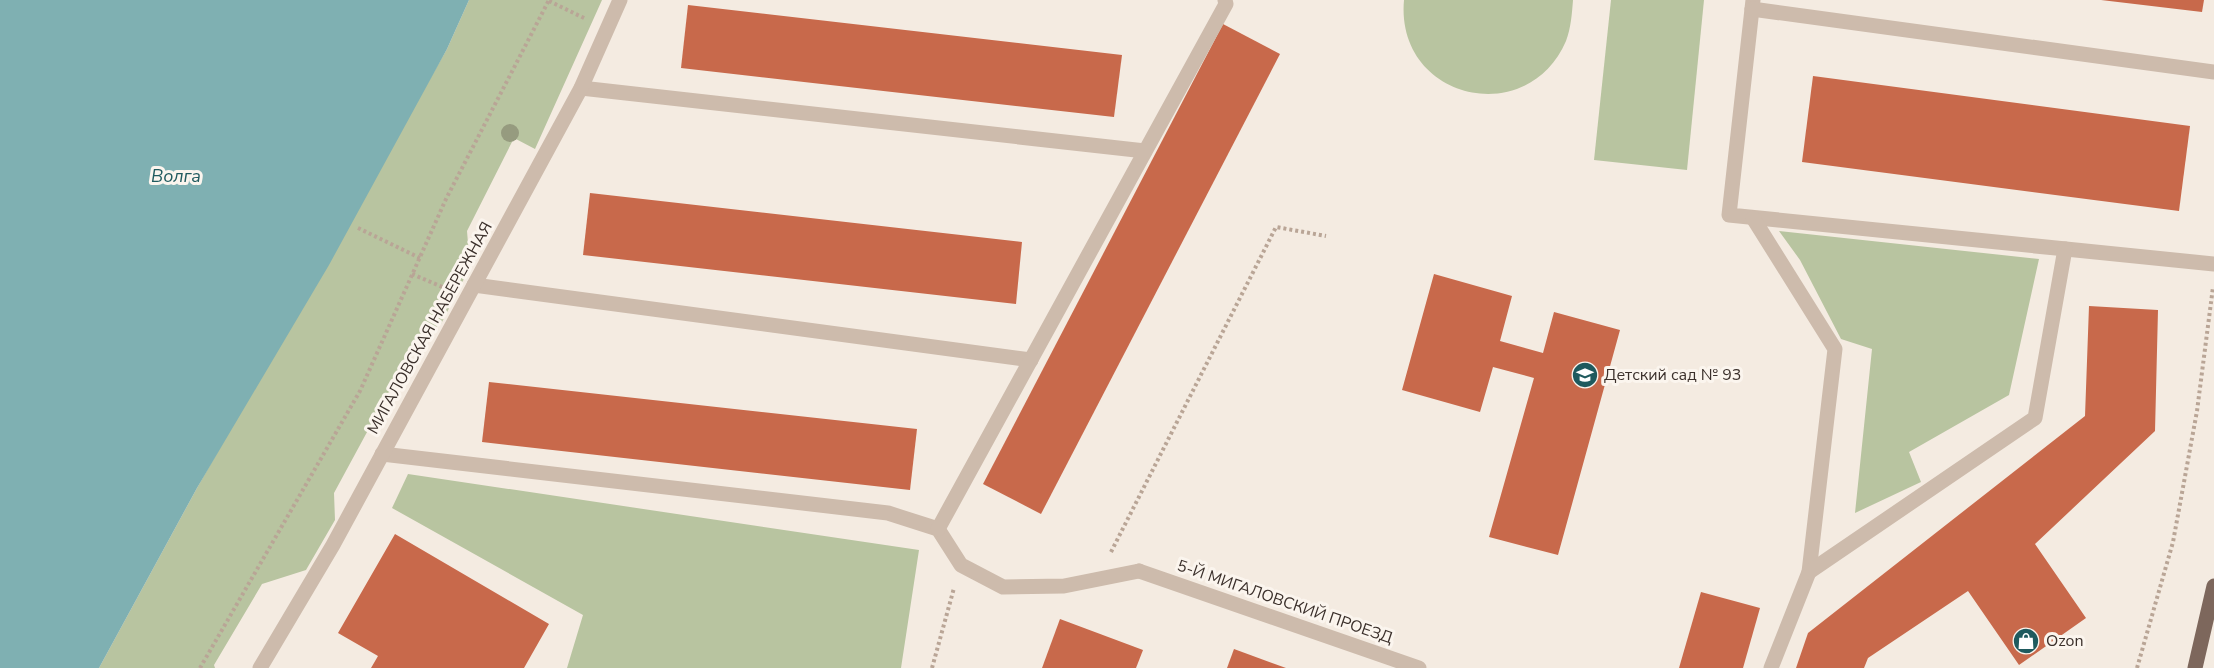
<svg xmlns="http://www.w3.org/2000/svg" width="2214" height="668" viewBox="0 0 2214 668" font-family="'Nunito Sans',sans-serif">
<rect width="100%" height="100%" fill="#f4ebe1"/>
<!-- green -->
<g fill="#b8c4a0">
<polygon points="469,0 602,0 535,149 514,138 467,231 470,267 441,324 418,338 334,493 335,520 306,570 262,584 214,665 215,668 99,668 197,488 447,49"/>
<path d="M1404,0H1573C1572,13 1571,28 1566,41C1527,131 1395,99 1404,0Z"/>
<polygon points="1611,0 1704,0 1687,170 1594,160"/>
<polygon points="1779,231 2039,259 2009,395 1909,452 1921,482 1855,513 1872,349 1841,339 1800,260"/>
<polygon points="408,474 919,550 901,668 567,668 583,615 392,508"/>
</g>
<!-- water -->
<polygon fill="#7fb0b2" points="0,0 469,0 447,49 329,265 197,488 99,668 0,668"/>
<!-- building -->
<g fill="#c8694b">
<polygon points="2101,0 2204,0 2202,12"/>
<polygon points="688,5 1122,55 1114,117 681,68"/>
<polygon points="1223,24 1280,54 1041,514 983,484"/>
<polygon points="1813,76 2190,126 2179,211 1802,162"/>
<polygon points="590,193 1022,242 1016,304 583,255"/>
<polygon points="1434,274 1512,296 1500,341 1543,353 1554,312 1620,330 1558,555 1489,537 1534,378 1493,367 1480,412 1402,390"/>
<polygon points="2089,306 2158,310 2155,431 2035,544 2086,618 2019,665 1968,591 1868,658 1864,668 1796,668 1808,633 2085,416"/>
<polygon points="489,382 917,429 910,490 482,442"/>
<polygon points="395,534 549,624 524,668 371,668 378,656 338,633"/>
<polygon points="1701,592 1760,608 1743,668 1679,668"/>
<polygon points="1060,619 1143,650 1136,668 1042,668"/>
<polygon points="1234,649 1286,668 1227,668"/>
</g>
<g fill="none" stroke-linecap="round" stroke-linejoin="round">
<!-- path -->
<g stroke="#b9a596" stroke-width="4" stroke-dasharray="3 3" stroke-linecap="butt">
<polyline points="549,1 586,19"/>
<polyline points="358,228 420,258"/>
<polyline points="412,274 447,289"/>
<polyline points="1111,552 1276,227 1326,236"/>
<polyline points="200,668 360,391 446,199 549,0"/>
<polyline points="932,668 954,588"/>
<polyline points="2137,668 2173,542 2197,411 2213,287"/>
</g>
<!-- lane -->
<g stroke="#cdbbac" stroke-width="15">
<polyline points="1753,0 1729,215 2214,264"/>
<polyline points="1752,9 2214,72"/>
<polyline points="581,88 1145,151"/>
<polyline points="1753,218 1835,349 1809,572 1771,668"/>
<polyline points="474,285 1031,360"/>
<polyline points="382,454 888,513 938,529 961,565 1003,587 1064,586 1139,571"/>
<polyline points="938,529 1226,4 1225,0"/>
<polyline points="1809,572 2035,418 2065,249"/>
</g>
<!-- street -->
<g stroke="#cdbbac" stroke-width="15">
<polyline points="1139,571 1419,668"/>
<polyline points="260,668 333,545 581,88 620,0"/>
</g>
<!-- primary -->
<polyline stroke="#7d675c" stroke-width="15" points="2195,668 2214,586"/>
</g>
<!-- trees -->
<circle fill="#969b7f" cx="510" cy="133" r="9"/>
<!-- icons -->
<defs>
<g id="school-disc" transform="scale(1.35)"><circle r="9.5" fill="#1f5a5e" stroke="#fbf5ee"/><path d="M0-5L7-2L0 1L-7-2ZM-4 1L0 2.5L4 1V4Q0 6-4 4Z" fill="#fff"/></g>
<g id="shop-disc" transform="scale(1.35)"><circle r="9.5" fill="#1f5a5e" stroke="#fbf5ee"/><path d="M-5-2.5h2.3a2.7 3.5 0 0 1 5.4 0H5L5.5 6h-11ZM-1.5-2.5h3a1.5 2.3 0 0 0-3 0Z" fill="#fff"/></g>
</defs>
<g fill-rule="evenodd">
<use href="#school-disc" x="1585" y="375"/>
<use href="#shop-disc" x="2026" y="641"/>
</g>
<g text-anchor="middle" dominant-baseline="central" stroke-width="6" stroke-linejoin="round" paint-order="stroke">
<!-- street labels -->
<g font-size="16" fill="#3b302b" stroke="#fbf5ee">
<text transform="translate(430 328) rotate(-61)">МИГАЛОВСКАЯ НАБЕРЕЖНАЯ</text>
<text transform="translate(1285 602) rotate(19)">5-Й МИГАЛОВСКИЙ ПРОЕЗД</text>
</g>
<!-- poi labels -->
<g font-size="16" fill="#3b302b" stroke="#fbf5ee" text-anchor="start">
<text x="1604" y="375">Детский сад № 93</text>
<text x="2046" y="641">Ozon</text>
</g>
<!-- water labels -->
<g font-size="18" font-style="italic" fill="#1f5a5e" stroke="#fbf5ee">
<text x="176" y="176">Волга</text>
</g>
</g>
</svg>
